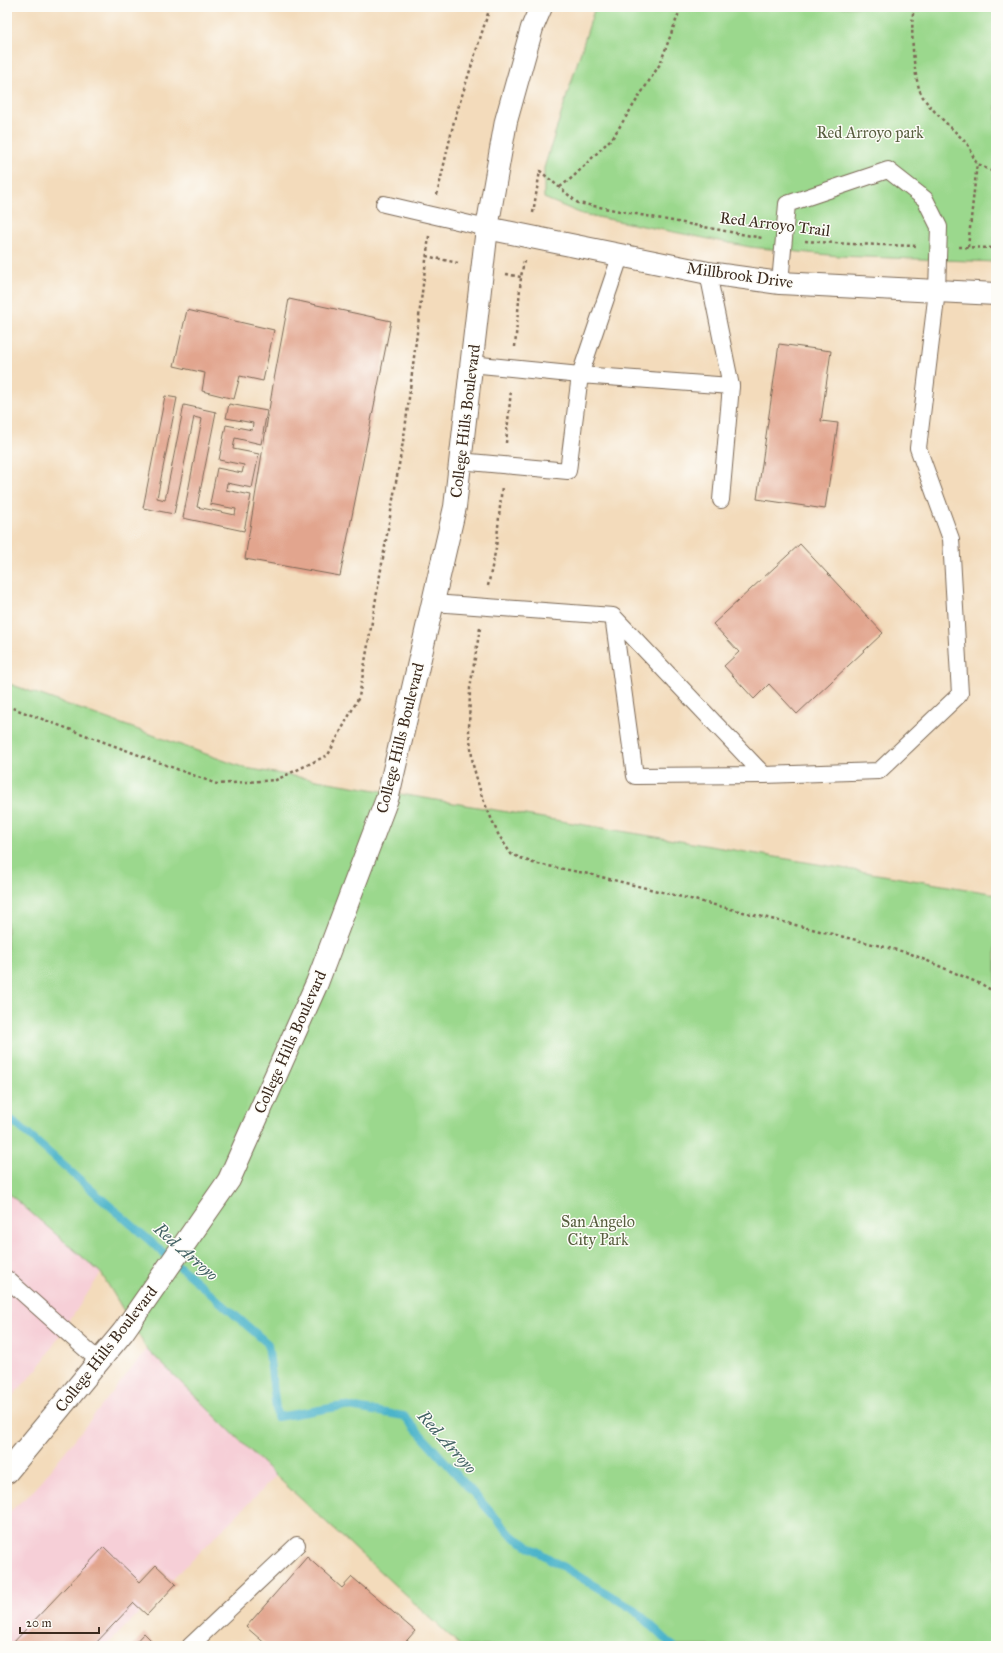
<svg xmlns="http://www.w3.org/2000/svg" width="1003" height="1653" viewBox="0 0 1003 1653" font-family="'IM FELL Great Primer',serif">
<rect width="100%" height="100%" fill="#fdfcf7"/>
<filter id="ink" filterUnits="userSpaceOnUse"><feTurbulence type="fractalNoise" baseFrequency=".025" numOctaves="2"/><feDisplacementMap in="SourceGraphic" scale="8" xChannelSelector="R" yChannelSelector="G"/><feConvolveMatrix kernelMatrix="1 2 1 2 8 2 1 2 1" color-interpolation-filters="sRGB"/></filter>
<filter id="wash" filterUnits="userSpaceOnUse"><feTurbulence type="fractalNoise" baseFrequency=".012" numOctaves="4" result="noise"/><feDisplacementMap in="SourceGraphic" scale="16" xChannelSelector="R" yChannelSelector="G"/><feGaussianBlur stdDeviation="0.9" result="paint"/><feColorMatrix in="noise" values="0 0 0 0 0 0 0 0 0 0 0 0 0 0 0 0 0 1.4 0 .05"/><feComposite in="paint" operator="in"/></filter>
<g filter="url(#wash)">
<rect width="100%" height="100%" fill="#f3dbbb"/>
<!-- built -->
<g fill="#f6cfd7">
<polygon points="7,1192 101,1273 39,1367 7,1402"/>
<polygon points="147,1349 276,1476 106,1646 7,1646 7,1514 35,1489"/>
</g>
<!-- green -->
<g fill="#9bd88d" stroke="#6b8156">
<polygon points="595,7 996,7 996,262 839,256 750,247 582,214 544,198 544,168"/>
<polygon points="7,683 245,768 996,894 996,1646 461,1646 276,1476 147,1349 101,1273 7,1192"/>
</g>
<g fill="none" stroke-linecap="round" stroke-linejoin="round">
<!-- stream -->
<polyline stroke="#4bb4ca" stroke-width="8" points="7,1116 268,1344 277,1417 343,1406 404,1416 512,1536 636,1611 673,1646"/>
</g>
<g id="blocks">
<!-- building -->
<g fill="#e2a58e">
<polygon points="289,299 391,321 340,576 245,559 273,385"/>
<polygon points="187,310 274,330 263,381 240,376 234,399 202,391 205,373 174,366"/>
<polygon points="779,344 831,351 821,421 838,423 825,509 757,499"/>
<polygon points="165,396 177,398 157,498 165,500 184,405 216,412 197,507 235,515 236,509 210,504 217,468 242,473 244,465 219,460 226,425 252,430 253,423 226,418 229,404 267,411 261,444 235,438 233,449 259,454 252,488 227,483 226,490 251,495 244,531 183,518 202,419 194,417 174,514 143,508"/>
<polygon points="800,544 883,633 797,714 769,684 754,699 724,666 739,652 713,624"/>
<polygon points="104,1547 140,1582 156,1565 176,1584 147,1615 134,1603 93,1646 10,1646"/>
<polygon points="307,1557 342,1588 352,1577 415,1631 402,1646 268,1646 246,1627"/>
<polygon points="144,1633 157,1646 132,1646"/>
</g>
</g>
</g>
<g filter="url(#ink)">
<use href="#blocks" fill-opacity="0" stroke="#7b6855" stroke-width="1"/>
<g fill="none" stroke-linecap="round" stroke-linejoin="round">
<!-- service casing -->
<g stroke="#7b6855" stroke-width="18">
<g id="service">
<polyline points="384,204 487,228"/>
<polyline points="708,273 731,386 721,500"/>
<polyline points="471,364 580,375 621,254"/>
<polyline points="459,461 568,471 580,375 731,386"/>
<polyline points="433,603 613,616 635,776 764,775 613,616"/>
<polyline points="764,775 879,771 960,694 951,539 918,448 937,291 939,227 925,199 888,170 787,204 780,283"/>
<polyline points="7,1279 99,1361"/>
<polyline points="190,1646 297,1545"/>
</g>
</g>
<!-- minor casing -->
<g stroke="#7b6855" stroke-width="24">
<polyline id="minor" points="487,228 708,273 780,283 996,294"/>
</g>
<!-- tertiary casing -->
<g stroke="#7b6855" stroke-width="24">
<polyline id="tertiary" points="7,1472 123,1332 229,1180 317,983 388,796 455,507 487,228 506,121 532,28 541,7"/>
</g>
<!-- path -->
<g stroke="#7b6855" stroke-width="2.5" stroke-dasharray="3 3" stroke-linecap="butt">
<path d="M914,7C910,24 913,83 923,97C935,115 953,128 967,144C972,149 972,158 977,163C982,167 990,170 996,173"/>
<polyline points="560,187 573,177 613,137 660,64 681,7"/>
<polyline points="437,195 454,121 490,7"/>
<polyline points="533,213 540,171 578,203 762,238"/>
<polyline points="805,241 850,244 918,246"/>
<polyline points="959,247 996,248"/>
<polyline points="968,247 977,163"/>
<polyline points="426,256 458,263"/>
<polyline points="506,274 521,277"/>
<polyline points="515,347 521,277 524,261"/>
<polyline points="506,443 511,390"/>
<polyline points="488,586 496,548 502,486"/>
<polyline points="480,628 470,688 469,731 473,765 482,797 498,834 511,854 533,863 589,874 909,953 983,985 996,993"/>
<polyline points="7,706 217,784 276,780 328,755 359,697 405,430 429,236"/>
</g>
<!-- service -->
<use href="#service" stroke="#fff" stroke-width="16"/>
<!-- minor -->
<use href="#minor" stroke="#fff" stroke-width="22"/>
<!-- tertiary -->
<use href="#tertiary" stroke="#fff" stroke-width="22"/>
</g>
</g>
<g text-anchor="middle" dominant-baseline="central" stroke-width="3" stroke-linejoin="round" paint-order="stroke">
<!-- park labels -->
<g font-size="16" fill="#585e3f" stroke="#fdfcf7">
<text x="870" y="132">Red Arroyo park</text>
<text x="598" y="1221">San Angelo<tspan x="598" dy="18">City Park</tspan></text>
</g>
<!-- street labels -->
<g font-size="16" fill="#3b2a1e" stroke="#fdfcf7">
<text transform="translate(775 224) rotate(7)">Red Arroyo Trail</text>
<text transform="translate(740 275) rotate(8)">Millbrook Drive</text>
<text transform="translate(465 421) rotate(-83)">College Hills Boulevard</text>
<text transform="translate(400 738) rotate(-76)">College Hills Boulevard</text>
<text transform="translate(290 1042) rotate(-66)">College Hills Boulevard</text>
<text transform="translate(106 1349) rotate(-52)">College Hills Boulevard</text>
</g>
<!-- water labels -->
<g font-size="17" font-style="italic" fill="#416163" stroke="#fdfcf7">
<text transform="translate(186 1252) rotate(41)">Red Arroyo</text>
<text transform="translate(447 1442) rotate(48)">Red Arroyo</text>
</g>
</g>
<!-- margin -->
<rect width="1003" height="1653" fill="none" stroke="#fdfcf7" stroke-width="24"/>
<!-- scale -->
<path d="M20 1627v6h79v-6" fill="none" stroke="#3b2a1e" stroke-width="2"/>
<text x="26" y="1627" font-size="12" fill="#3b2a1e" stroke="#fdfcf7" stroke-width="3" paint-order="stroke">20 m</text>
</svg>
